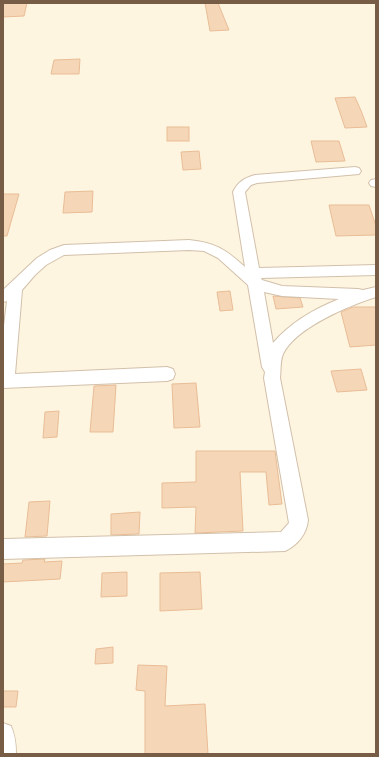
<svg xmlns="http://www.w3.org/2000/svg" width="379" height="757" viewBox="0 0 379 757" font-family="'Space Grotesk',sans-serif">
<rect width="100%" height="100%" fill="#fef5e1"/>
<!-- building -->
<g fill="#f5d6b7" stroke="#e9bd96">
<polygon points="3,3 27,3 24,16 3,17"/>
<polygon points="205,3 218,3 229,30 210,31"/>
<polygon points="80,59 79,74 51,74 54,60"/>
<polygon points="355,97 362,113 367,127 345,128 335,98"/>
<rect x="167" y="127" width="22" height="14"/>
<polygon points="311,141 339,141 345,161 316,162"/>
<polygon points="199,151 201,169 183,170 181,152"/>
<polygon points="93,191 92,212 63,213 65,192"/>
<polygon points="3,194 19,194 7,236 3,236"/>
<polygon points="329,205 369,205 376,226 376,235 336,236"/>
<polygon points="230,291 233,310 220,311 217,292"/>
<polygon points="273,296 300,298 303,307 276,309"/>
<polygon points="353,307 376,307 376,345 350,347 341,312"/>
<polygon points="361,369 367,390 337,392 331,371"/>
<polygon points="196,383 200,427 174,428 172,384"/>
<polygon points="116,385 113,432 90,432 94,386"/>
<polygon points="59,411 57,437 43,438 45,412"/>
<polygon points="196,451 275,451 282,504 269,505 266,472 240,472 243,531 195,533 196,507 162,508 162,483 196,482"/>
<polygon points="50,501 47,536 25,537 29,502"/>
<polygon points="140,512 139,534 111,535 111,514"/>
<polygon points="45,559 44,562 62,561 60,579 3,582 3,564 22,563 23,560"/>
<polygon points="127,572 127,596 101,597 102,573"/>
<polygon points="200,572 202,609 160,611 160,573"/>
<polygon points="113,647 113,663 95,664 96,649"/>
<polygon points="138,665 167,666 165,706 205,704 208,754 145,754 145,691 136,690"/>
<polygon points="3,691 18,691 16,707 3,707"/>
</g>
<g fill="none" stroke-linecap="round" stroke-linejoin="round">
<!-- street casing -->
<g stroke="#d2c0aa" stroke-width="2">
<g id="street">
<path d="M355,167L359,168L361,171L359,174L257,183L251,185L245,192L259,268L376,265V275L261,278L262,280L282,286L358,289L363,290L376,287V297C350,305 295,328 283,354C280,361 281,370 280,378L308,520C307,533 298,545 285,551L3,559V539L281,532L289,523L264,378L265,372L262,367L248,285L218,258L204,251L189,250L64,255L46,265L35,275L22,290L15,374L167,367L173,369L175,374L173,379L167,381L3,388V334L7,301L3,302V290L37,258L50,250L64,245L189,240C216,243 225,249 245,267L233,192C238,182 244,178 255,175ZM264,292L282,296L339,299C314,309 291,322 273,343Z"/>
<polygon points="376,179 376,187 371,186 369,183 371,180"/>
<path d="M3,723L11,726C15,736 16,743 16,754H3Z"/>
</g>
</g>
<!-- street -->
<use href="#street" fill="#fff" fill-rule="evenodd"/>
</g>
<!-- border -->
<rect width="379" height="757" fill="none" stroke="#775c46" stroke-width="8"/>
</svg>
